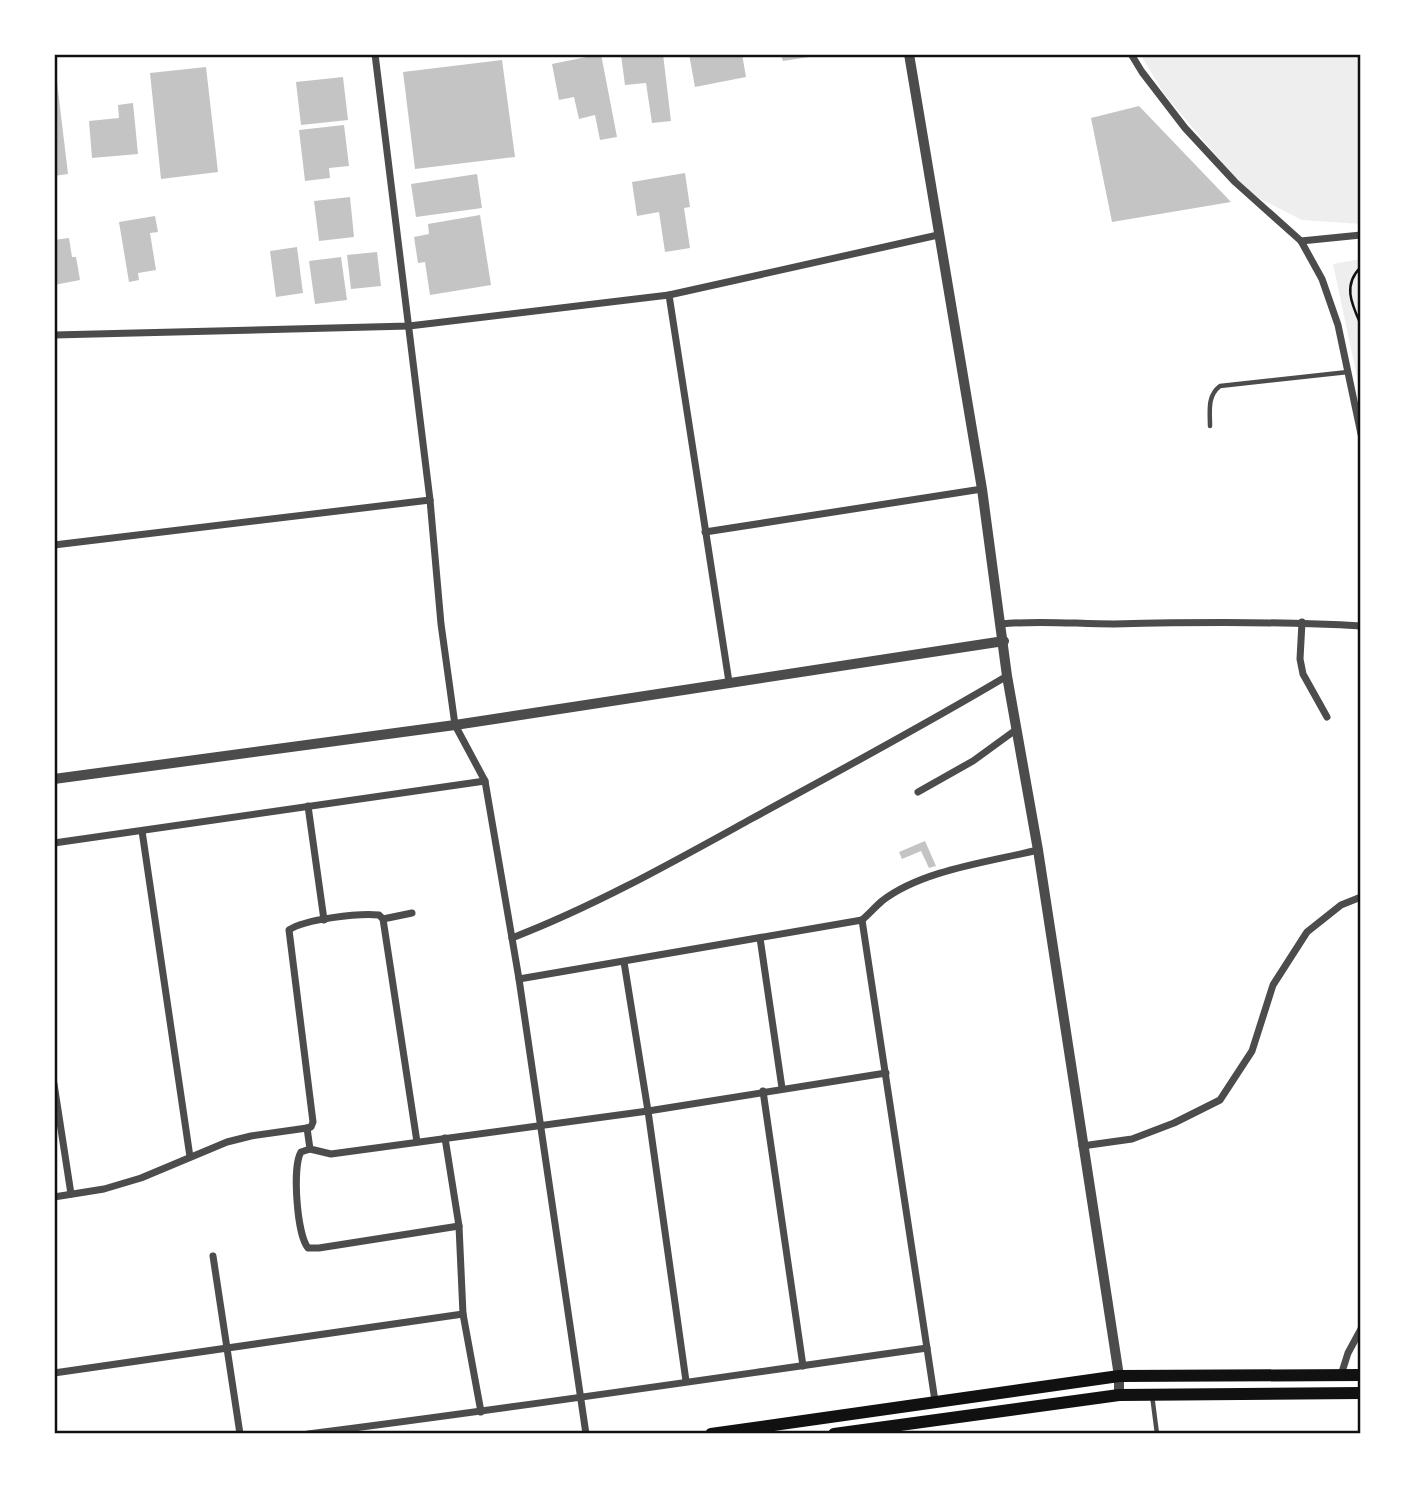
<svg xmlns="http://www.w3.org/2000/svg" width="1415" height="1488" viewBox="0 0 1415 1488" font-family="'Alegreya Sans',sans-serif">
<rect width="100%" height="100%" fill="#fff"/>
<!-- green -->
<g fill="#eee">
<polygon points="1140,54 1361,54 1361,224 1302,220 1247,192 1165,95"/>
<polygon points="1361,259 1361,396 1333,264"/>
</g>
<!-- building -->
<g fill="#c4c4c4">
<polygon points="601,54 617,137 600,140 595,115 579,119 574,97 559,100 552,64"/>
<polygon points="663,54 671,121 652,123 646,83 625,85 621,55"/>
<polygon points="689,54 742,54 746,77 695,87"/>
<polygon points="781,54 816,54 816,56 783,61"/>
<polygon points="502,60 515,157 415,169 403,72"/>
<polygon points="206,67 218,172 161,179 150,73"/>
<polygon points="343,77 348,120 301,125 296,82"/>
<polygon points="54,82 57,82 68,174 54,176"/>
<polygon points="133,103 138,154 92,158 89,121 119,118 118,105"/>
<polygon points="1139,106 1231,202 1112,222 1091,118"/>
<polygon points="344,125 349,166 329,168 330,178 305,181 299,130"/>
<polygon points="685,173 690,207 684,208 690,248 665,252 659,212 637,216 632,182"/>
<polygon points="477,174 482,208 416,217 411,184"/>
<polygon points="350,197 354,237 319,241 314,201"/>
<polygon points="480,215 491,285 430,295 425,262 418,263 414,237 429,234 428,224"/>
<polygon points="155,216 158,232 150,233 156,270 138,273 139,280 129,282 119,222"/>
<polygon points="69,238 72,257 76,257 80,280 54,285 54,240"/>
<polygon points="297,247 303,293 276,297 270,251"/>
<polygon points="377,252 381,286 351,289 347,255"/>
<polygon points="341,257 347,300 315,304 309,261"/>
<polygon points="925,841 936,866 929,868 921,851 902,859 899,852"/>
</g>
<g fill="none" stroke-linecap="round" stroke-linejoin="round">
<!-- path -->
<path stroke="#111" stroke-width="2.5" d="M1361,267C1342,285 1352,305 1361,325"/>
<!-- service -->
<g stroke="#4c4c4c" stroke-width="4.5">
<path d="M1210,426C1210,411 1207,396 1220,386L1348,372"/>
<polyline points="1152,1395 1157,1434"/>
</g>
<!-- minor -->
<g stroke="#4c4c4c" stroke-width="7">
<polyline points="375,54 430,500 441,624 455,725 485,781 519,979 586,1434"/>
<polyline points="1131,54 1142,72 1185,128 1235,182 1301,241 1322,279 1338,325 1361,434"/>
<polyline points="1301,241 1361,235"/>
<polyline points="669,295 729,682"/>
<polyline points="54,335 409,326 669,295 938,235"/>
<polyline points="705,532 982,489"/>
<polyline points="54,545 430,500"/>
<polyline points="1302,622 1300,659 1303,674 1327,717"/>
<path d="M1001,624C1039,620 1076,624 1114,624C1196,622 1278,621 1361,626"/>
<polyline points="918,792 973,761 1017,729"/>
<polyline points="308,806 324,920"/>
<polyline points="142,831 190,1157"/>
<polyline points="54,843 485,781"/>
<polyline points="383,919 412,913"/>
<polyline points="862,920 935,1401"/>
<path d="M512,938C595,906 673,862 751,819C837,772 923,726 1007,676"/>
<polyline points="760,938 782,1088"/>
<polyline points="624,962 648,1111 686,1381"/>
<path d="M519,979L862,920C869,914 875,907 882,901C922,870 989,862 1038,850"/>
<polyline points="54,1084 71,1194"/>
<polyline points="763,1091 803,1366"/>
<path d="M307,1128L311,1127L313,1122L289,930C305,919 359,913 379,915L383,919L417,1142"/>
<polyline points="445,1138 459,1226 463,1314"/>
<polyline points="1082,1146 1132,1139 1174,1123 1220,1100 1252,1051 1273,985 1307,932 1341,905 1361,897"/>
<path d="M310,1149L301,1152C292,1167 297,1235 308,1248H319L459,1226"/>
<polyline points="54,1197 104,1189 141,1178 227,1142 251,1136 307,1128 310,1149 331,1154 648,1111 886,1073"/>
<polyline points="213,1256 240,1434"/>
<polyline points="54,1373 463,1314 481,1412"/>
<polyline points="1341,1375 1348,1353 1361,1329"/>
<path d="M308,1434C514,1408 721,1377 927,1348"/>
</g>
<!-- tertiary -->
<g stroke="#4c4c4c" stroke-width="10">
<polyline points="909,54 982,489 1007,676 1038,850 1119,1376 1119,1395"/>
<polyline points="54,779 455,725 1004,641"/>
</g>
<!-- secondary -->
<g stroke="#111" stroke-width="12">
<polyline points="711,1434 1119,1376 1361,1375"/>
<polyline points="834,1434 1119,1395 1361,1393"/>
</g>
</g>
<!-- border -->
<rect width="1415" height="1488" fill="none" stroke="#ffffff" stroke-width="112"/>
<rect x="56" y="56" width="1303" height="1376" fill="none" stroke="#111" stroke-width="2.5"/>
</svg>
